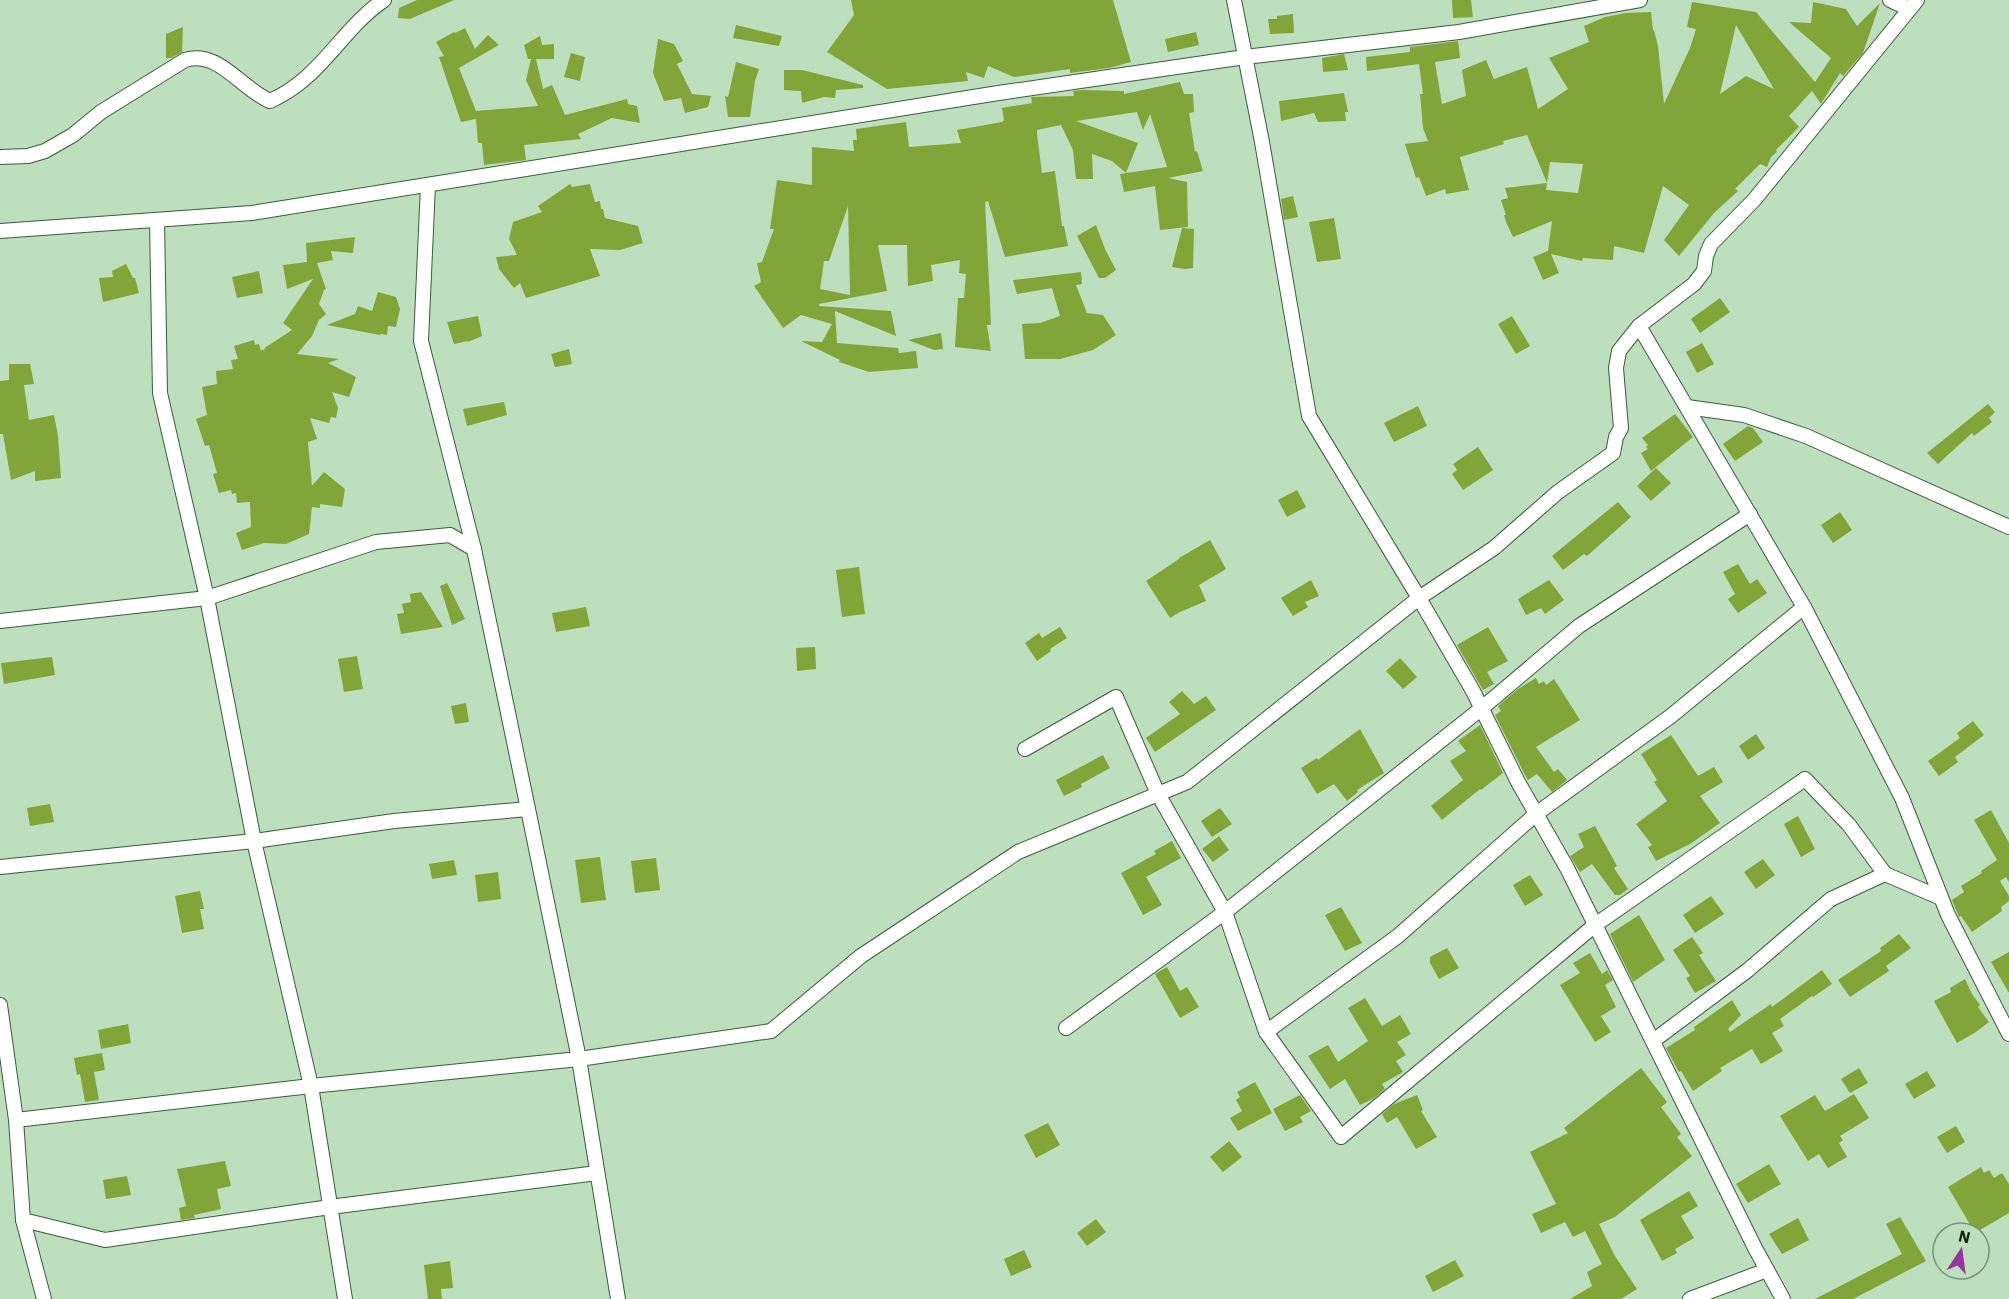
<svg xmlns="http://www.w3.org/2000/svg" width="2009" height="1299" viewBox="0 0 2009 1299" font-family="'IBM Plex Sans',sans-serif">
<rect width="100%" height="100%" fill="#bedfbe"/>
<!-- building -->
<g fill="#82a539" fill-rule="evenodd">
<polygon points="417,0 454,0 410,19 398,18 399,8"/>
<polygon points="851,0 1113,0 1131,62 1109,68 1070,73 1070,69 1014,77 988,66 984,78 966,72 968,81 887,89 827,52 854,15"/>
<polygon points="1452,0 1471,0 1473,17 1453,18"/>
<path d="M1692,2L1756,12L1815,82L1831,58L1789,22L1811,23L1813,2L1846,9L1857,26L1880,3L1863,53L1843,76L1840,73L1821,104L1812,91L1789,116L1799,127L1776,150L1777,152L1771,157L1767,167L1760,164L1735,189L1738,191L1714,213L1679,256L1664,240L1689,205L1663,186L1644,253L1614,246L1613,260L1583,258L1582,261L1551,254L1559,273L1543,280L1533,257L1548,251L1552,221L1513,237L1506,222L1504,215H1506L1501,200L1508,198L1505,188L1547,183L1527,135L1503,141L1504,144L1460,157L1469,190L1446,194L1445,189L1426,196L1419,177L1416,178L1405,144L1428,141L1423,128L1420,94H1423L1419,64L1367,71L1366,57L1410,52V47L1458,41L1460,58L1435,62L1442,104L1466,96L1462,70L1486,60L1494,79L1527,67L1538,109L1568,89L1549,58L1589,42L1584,26L1605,17L1626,13L1651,12L1653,30H1654L1658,46L1664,104L1690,48L1696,29L1687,27ZM1736,25L1774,89L1746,76L1720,94ZM1550,162L1583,164L1578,193L1546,190Z"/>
<polygon points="1293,14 1294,33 1270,34 1268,19 1277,19 1277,16"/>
<polygon points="736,25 782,36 779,46 733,38"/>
<polygon points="183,27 182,52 171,58 166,58 166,34"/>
<polygon points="465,28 475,49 488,35 499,45 459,68 476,111 538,106 526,80 531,59 528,59 524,45 540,36 542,45 554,44 554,59 536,59 543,89 552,85 565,115 627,99 628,104 637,106 640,123 612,118 578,134 581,139 524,145 526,160 484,165 482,143 478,143 476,119 461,122 439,57 444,56 436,42 454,32 455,33"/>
<polygon points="1196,32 1199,45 1168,52 1165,39"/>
<polygon points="658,39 674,44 683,61 677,64 692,94 711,96 708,107 685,113 681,98 664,101 653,73"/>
<polygon points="571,53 585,57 580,81 564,77"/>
<polygon points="1344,54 1348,70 1323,72 1322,58"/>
<polygon points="736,62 759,69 755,81 750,117 728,117 725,96 728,97"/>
<polygon points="784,70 802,70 863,85 863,88 836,90 835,98 824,97 802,103 801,91 784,90"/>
<path d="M1180,82L1184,94H1193L1194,112L1189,113L1195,152L1197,151L1203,171L1168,178L1187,182L1188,227L1160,230L1155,186L1124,192L1120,174L1126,173L1112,161L1092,154L1093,179H1076L1073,150L1061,125L1037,130V134L1042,173L1055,171L1062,226H1064L1068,246L1005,257L988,201L985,202L990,302L991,325H987L991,351L955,347L958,298H964L966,274L959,273L960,260L931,265L933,281L908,286L907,245H878L887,291L819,304V306L891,311L896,336L835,311L837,343L898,348L899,353L916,351L918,368L869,372L839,362L840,360L801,341L822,342L832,324L801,315L783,328L754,286L761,282L757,263L762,262L774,229H770L777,180L812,185V147L854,151L853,140H857L856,129L906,122L909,147L961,143L957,130L1002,122L1004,120L1002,108L1032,103L1031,97L1074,96L1073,91L1082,90L1124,91V94ZM1137,112L1143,130L1150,114L1167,167L1126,173L1138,143L1076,121ZM848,206L850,289V295L820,289L824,261H829Z"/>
<polygon points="1344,93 1348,112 1345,112 1346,121 1318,122 1314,113 1281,121 1279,101"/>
<polygon points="570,184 572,187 590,184 595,202 600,201 601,209 603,209 605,218 638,226 643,243 620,250 590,249 600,276 526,298 520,283 514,288 499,269 496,257 517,255 509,239 513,222 542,212 538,206"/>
<polygon points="1293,196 1298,217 1284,220 1281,199"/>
<polygon points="1334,218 1341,259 1317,262 1309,222"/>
<polygon points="1096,225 1105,249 1116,270 1105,278 1099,278 1077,236"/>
<polygon points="1182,228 1194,229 1193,268 1185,269 1172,267"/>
<polygon points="355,237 353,253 331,251 333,260 317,263 326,289 324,290 319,304 326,314 319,320 312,336 297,354 339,359 328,363 356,377 349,397 332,392 338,408 336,418 331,417 329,423 310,418 317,439 308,442 312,486 324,472 345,489 342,507 320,504 320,508 312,507 309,534 286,544 264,543 242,550 236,533 251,527 250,502 237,503 236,493 232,494 231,490 219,493 213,474 217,473 209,445 205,446 196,419 207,415 202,387 217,384 216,371 233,369 231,360 238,359 234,346 254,340 255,345 259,344 261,351 263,349 263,351 266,347 292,330 283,323 313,279 287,289 283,265 307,262 306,243"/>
<polygon points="126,264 133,278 135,278 139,293 103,302 99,278 113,277 112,271"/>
<polygon points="259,271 263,293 237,298 232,277"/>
<polygon points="1081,272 1082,284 1076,285 1087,313 1103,315 1116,335 1093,350 1060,359 1025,359 1022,324 1040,323 1060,316 1052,288 1017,294 1013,280"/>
<polygon points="378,292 396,297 400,309 396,327 388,326 387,335 381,334 380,335 327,325 355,314 358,306 372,311"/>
<polygon points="1720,298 1730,312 1700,333 1691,319"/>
<polygon points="478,316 482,336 468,342 468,341 454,344 447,322"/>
<polygon points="1512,316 1530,346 1516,354 1498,324"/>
<polygon points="941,333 943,349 934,350 908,340"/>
<polygon points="1702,343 1714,364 1697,373 1686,352"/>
<polygon points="569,349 572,364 555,367 551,354"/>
<polygon points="9,364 30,364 34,384 24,385 29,420 54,415 58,436 61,478 35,481 35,471 11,480 3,434 0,434 0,381 9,380"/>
<polygon points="504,402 507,415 467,426 463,409"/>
<polygon points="1988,404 1995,412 1989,418 1992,422 1974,436 1972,433 1938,464 1927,453"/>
<polygon points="1418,406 1427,426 1394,442 1384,423"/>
<polygon points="1675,414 1693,437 1651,471 1641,453 1648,449 1646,447 1648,445 1642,438"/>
<polygon points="1748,426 1753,428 1763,442 1735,461 1723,444"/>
<polygon points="1478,447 1493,470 1463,490 1452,474 1457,470 1453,464"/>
<polygon points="1656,468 1671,483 1651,501 1637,486"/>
<polygon points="1297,490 1306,507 1287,517 1278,500"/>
<polygon points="1618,502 1631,517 1587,556 1584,554 1563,570 1552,556"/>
<polygon points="1840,512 1852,530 1833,543 1821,525"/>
<polygon points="1210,540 1226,569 1199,585 1206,601 1180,612 1170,618 1146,581 1179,559 1179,558"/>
<polygon points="1738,564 1750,584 1757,579 1767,593 1738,613 1728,599 1735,594 1723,572"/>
<polygon points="859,567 865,614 842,617 836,570"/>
<polygon points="1311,580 1319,596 1305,602 1308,607 1293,616 1281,598"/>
<polygon points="1549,580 1564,600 1545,614 1541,608 1526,615 1518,599"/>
<polygon points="447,583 465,619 452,625 440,586"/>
<polygon points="421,592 443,627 401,634 397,614 404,613 402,604 411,602 410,594"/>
<polygon points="586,607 590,626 556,632 552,613"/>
<polygon points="1060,627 1067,638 1050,649 1051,651 1037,661 1025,643 1039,633 1042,638"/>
<polygon points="1488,627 1508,661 1487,672 1494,684 1483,690 1457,645"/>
<polygon points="815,647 816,669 797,671 796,648"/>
<polygon points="357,656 363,689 344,692 338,659"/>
<polygon points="52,657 55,675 4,684 1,663"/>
<polygon points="1400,658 1417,677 1403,689 1386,671"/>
<polygon points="1536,678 1539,684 1544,681 1546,685 1554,679 1580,720 1536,747 1554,772 1558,769 1567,780 1552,792 1537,774 1528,780 1525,775 1495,715 1501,711 1498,706 1518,689"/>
<polygon points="1182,691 1194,704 1206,696 1216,710 1155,752 1146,738 1180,714 1169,702"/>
<polygon points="466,703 469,722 455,724 451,706"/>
<polygon points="1973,721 1984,735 1955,757 1958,762 1939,776 1928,761 1960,738 1957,733"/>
<polygon points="1480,725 1503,773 1481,790 1480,789 1442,820 1431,806 1463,780 1450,761 1466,751 1458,741"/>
<polygon points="1360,729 1384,773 1357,790 1358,792 1347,801 1334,784 1317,794 1301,768 1317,758 1318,760"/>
<polygon points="1756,734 1765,748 1748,760 1739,746"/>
<polygon points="1671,735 1698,776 1714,767 1723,782 1700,796 1720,823 1690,844 1656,861 1648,847 1652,845 1636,824 1667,801 1654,782 1657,780 1641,754"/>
<polygon points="1103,755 1110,768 1081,784 1082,787 1064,796 1056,780"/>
<polygon points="50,804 54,822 30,826 27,808"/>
<polygon points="1220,808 1232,824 1212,837 1201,821"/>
<polygon points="1991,810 2009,843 2009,882 2006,877 2000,881 2009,896 2009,901 2001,907 2002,911 1972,932 1961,916 1959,917 1952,900 1964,892 1961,886 1982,873 1981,871 1997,860 1974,820"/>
<polygon points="1798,816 1815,849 1801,857 1784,824"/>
<polygon points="1595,826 1617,866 1614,868 1628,889 1620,895 1615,895 1592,864 1580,872 1570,856 1584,847 1578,834"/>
<polygon points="1219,836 1229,850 1213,862 1202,849"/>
<polygon points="1172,841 1181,858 1146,877 1162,905 1143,915 1121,873 1156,854 1154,851"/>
<polygon points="600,857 606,900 581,903 575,860"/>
<polygon points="656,858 660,890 635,893 631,861"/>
<polygon points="1763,859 1775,875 1756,889 1744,872"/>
<polygon points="454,860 457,875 432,879 429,864"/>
<polygon points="498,872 501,899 478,902 475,875"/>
<polygon points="1530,875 1543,895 1525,906 1513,885"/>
<polygon points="200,891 204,909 200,909 204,929 182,933 175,896"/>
<polygon points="1711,896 1724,914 1695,933 1683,915"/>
<polygon points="1341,907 1362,943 1345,951 1325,915"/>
<polygon points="1639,915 1665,960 1633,982 1610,934"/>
<polygon points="1899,934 1911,948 1886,966 1889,971 1850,997 1838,980 1881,951 1880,948"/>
<polygon points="1692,937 1703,953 1699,955 1716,981 1695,993 1686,978 1690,976 1673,950"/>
<polygon points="1447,948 1459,968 1439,979 1430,963 1430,957"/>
<polygon points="2009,952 2009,993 1991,962"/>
<polygon points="1590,953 1602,974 1607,970 1613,980 1605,985 1616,1007 1601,1016 1611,1032 1595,1042 1560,985 1580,973 1573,963"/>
<polygon points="1167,967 1180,991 1187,987 1199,1007 1180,1018 1155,974"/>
<polygon points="1822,970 1832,984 1813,997 1812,996 1780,1019 1784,1026 1772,1033 1783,1051 1761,1064 1752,1049 1720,1068 1722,1071 1693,1091 1681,1071 1679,1072 1666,1048 1695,1030 1694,1027 1732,1000 1741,1015 1728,1029 1730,1032 1771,1004 1772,1007"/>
<polygon points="1965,979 1972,994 1980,1005 1978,1007 1989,1022 1976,1032 1957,1043 1934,1001 1951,992 1950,988"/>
<polygon points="1365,998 1382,1026 1400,1015 1411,1034 1397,1042 1406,1055 1396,1061 1403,1072 1382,1084 1385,1089 1373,1099 1360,1105 1345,1079 1330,1089 1308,1056 1328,1045 1338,1062 1368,1041 1348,1008"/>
<polygon points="128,1024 131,1043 101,1049 98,1030"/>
<polygon points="102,1053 105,1070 94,1072 99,1100 85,1102 80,1074 77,1075 74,1058"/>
<polygon points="1641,1068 1667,1102 1661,1107 1681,1134 1677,1137 1692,1156 1615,1217 1599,1224 1615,1256 1637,1289 1621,1299 1570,1299 1592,1286 1587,1272 1602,1264 1585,1231 1573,1237 1565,1222 1541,1233 1532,1214 1556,1204 1530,1152 1568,1133 1564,1128"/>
<polygon points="1859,1068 1868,1083 1850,1093 1841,1079"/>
<polygon points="1927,1071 1936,1086 1914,1099 1905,1084"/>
<polygon points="1255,1082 1272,1113 1238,1131 1230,1118 1242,1111 1236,1100 1240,1097 1237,1092"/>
<polygon points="1854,1094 1869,1118 1840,1136 1843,1140 1839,1143 1847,1157 1828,1168 1819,1154 1808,1161 1780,1116 1815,1095 1825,1111"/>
<polygon points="1300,1095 1311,1111 1300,1117 1303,1122 1285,1131 1273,1109"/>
<polygon points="1417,1095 1423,1110 1421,1111 1437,1137 1416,1149 1397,1117 1387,1123 1382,1114 1394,1104"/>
<polygon points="1048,1123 1060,1145 1036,1158 1024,1135"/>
<polygon points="1956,1126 1965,1142 1947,1153 1937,1137"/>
<polygon points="1229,1141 1242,1157 1223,1172 1210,1157"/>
<polygon points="225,1161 231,1186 217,1189 221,1209 194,1215 195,1218 181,1220 179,1208 186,1206 177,1169"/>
<polygon points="1769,1164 1781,1184 1748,1203 1736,1184"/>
<polygon points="1981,1167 1984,1173 1989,1170 1994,1178 2002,1173 2009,1184 2009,1213 1975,1233 1948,1187"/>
<polygon points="127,1176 131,1195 106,1199 103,1180"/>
<polygon points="1689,1191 1698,1206 1681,1216 1694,1238 1675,1249 1677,1253 1662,1261 1640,1220"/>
<polygon points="1900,1217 1926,1261 1853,1299 1815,1299 1902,1254 1886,1224"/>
<polygon points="1798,1218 1809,1240 1782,1254 1769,1234"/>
<polygon points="1096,1219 1106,1232 1087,1246 1077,1233"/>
<polygon points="1024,1250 1032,1267 1011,1276 1004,1259"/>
<polygon points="1455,1260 1464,1276 1433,1292 1425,1276"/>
<polygon points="450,1261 453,1288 441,1289 442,1299 428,1299 424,1265"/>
</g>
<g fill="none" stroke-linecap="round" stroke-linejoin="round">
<!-- street casing -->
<g stroke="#3c593d" stroke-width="16">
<g id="street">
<polyline points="1890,0 1909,9"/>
<path d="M0,157L28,156L45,151L73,135L101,112L185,60C218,49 241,89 270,101C322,78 341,29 384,0"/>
<polyline points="428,185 421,341 474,549 528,809 579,1059 618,1299"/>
<polyline points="157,221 160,393 207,598 254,841 311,1086 345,1299"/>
<polyline points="0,231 252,213 992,94 1245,57 1459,32 1640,0"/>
<polyline points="1639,326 1804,607 1902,798 1948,915 2009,1034"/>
<polyline points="1687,407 1744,415 1806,436 2009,527"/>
<polyline points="0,621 207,598 376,542 450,535 474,549"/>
<polyline points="1025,749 1116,697 1158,794 1225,912 1266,1032 1341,1137 1595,925 1805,779 1849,825 1885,874"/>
<polyline points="0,867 254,841 394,821 528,809"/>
<polyline points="0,1005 16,1120 23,1220 44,1299"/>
<polyline points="1066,1028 1225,912 1482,708 1579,626 1750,514"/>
<polyline points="1266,1032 1398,936 1536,814 1671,716 1804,607"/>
<polyline points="1653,1041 1748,970 1831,899 1885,874 1941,898"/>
<polyline points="16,1120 311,1086 579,1059 771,1031 861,956 1018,852 1187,782 1419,598 1309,416 1262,142 1234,0"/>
<polyline points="23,1220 105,1240 330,1207 597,1173"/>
<polyline points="1690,1299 1767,1270"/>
<polyline points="1783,1299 1755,1248 1567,868 1518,782 1473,691 1419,598 1494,548 1558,492 1613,453 1616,437 1621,428 1616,368 1619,351 1639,326 1694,284 1704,271 1706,256 1711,244 1754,200 1917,0"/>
</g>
</g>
<!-- street -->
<use href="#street" stroke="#fff" stroke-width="14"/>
</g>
<!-- north arrow -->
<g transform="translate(1961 1251) rotate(13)"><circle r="28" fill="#bedfbe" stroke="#7b937b" stroke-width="1.5"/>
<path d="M0-4.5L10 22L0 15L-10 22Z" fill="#97369e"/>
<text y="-9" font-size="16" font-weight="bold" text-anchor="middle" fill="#162216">N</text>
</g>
</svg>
